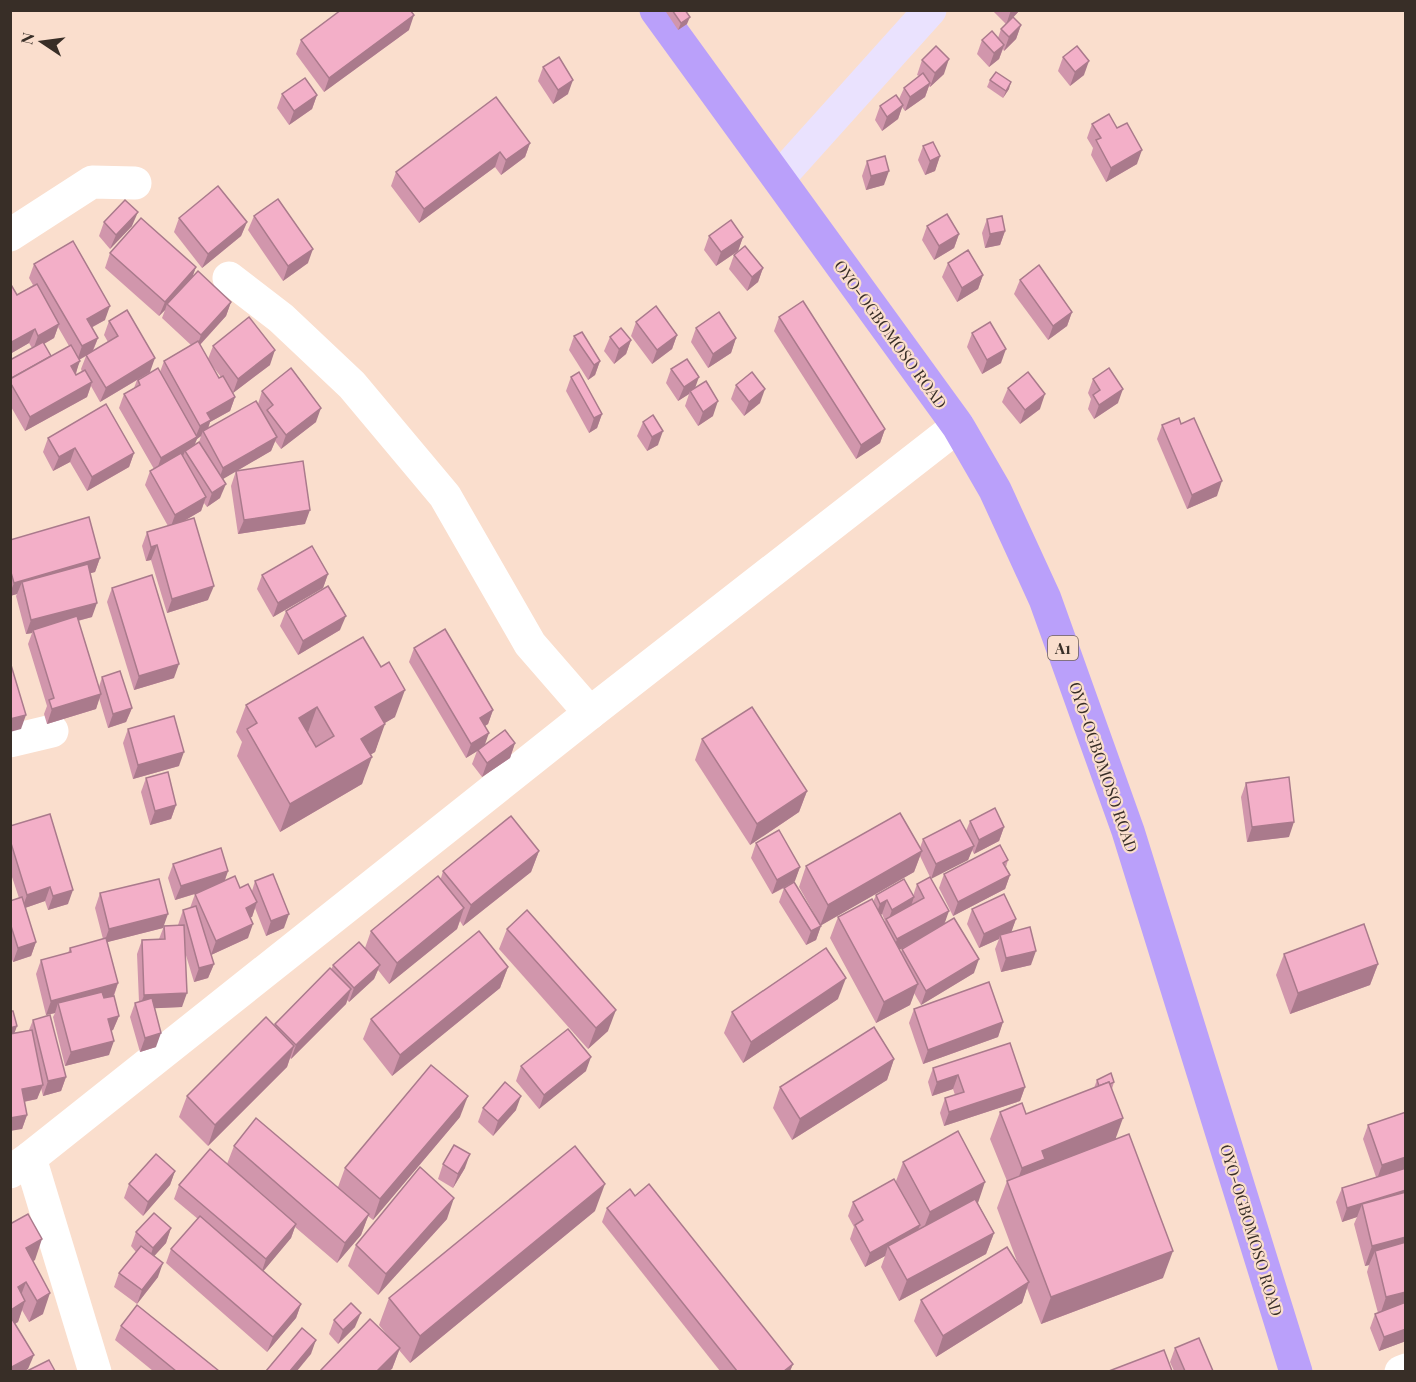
<svg xmlns="http://www.w3.org/2000/svg" width="1416" height="1382" viewBox="0 0 1416 1382" font-family="'Playfair Display',serif">
<rect width="100%" height="100%" fill="#fadecd"/>
<g fill="none" stroke-linecap="round" stroke-linejoin="round">
<!-- street -->
<g stroke="#fff" stroke-width="33">
<polyline points="10,235 92,182 135,183"/>
<polyline points="229,278 281,318 352,385 445,496 530,644 590,713"/>
<polyline points="10,741 52,731"/>
<polyline points="30,1158 95,1372"/>
<polyline points="10,1172 30,1158 590,713 958,426"/>
<polyline points="1401,1372 1406,1370"/>
</g>
<!-- secondary -->
<polyline stroke="#eae2fe" stroke-width="33" points="779,178 930,10"/>
<!-- highway -->
<polyline stroke="#baa0fa" stroke-width="33" points="656,10 958,426 995,490 1045,599 1128,831 1296,1372"/>
</g>
<!-- wall -->
<g fill="#d196ac" fill-rule="evenodd">
<polygon points="667,10 685,10 687,24 678,30 666,12"/>
<polygon points="992,10 1020,10 1013,17 1021,25 1016,39 1004,51 1003,49 999,59 989,67 977,54 982,40 998,38 1001,29 1006,24"/>
<polygon points="409,30 324,92 296,54 301,40"/>
<polygon points="1063,57 1084,75 1070,86 1058,71"/>
<polygon points="922,60 944,74 930,87 929,86 925,97 905,111 902,107 898,119 882,131 875,120 880,106 899,99 904,88 919,76 917,75"/>
<polygon points="543,67 568,94 553,104 538,81"/>
<polygon points="990,80 1009,89 1003,98 987,87"/>
<polygon points="282,94 317,95 312,109 289,125 277,108"/>
<polygon points="1092,124 1137,164 1106,182 1091,155 1093,148 1087,138"/>
<polygon points="530,143 525,157 501,175 495,167 419,223 391,186 396,172"/>
<polygon points="923,146 940,156 935,171 925,175 918,160"/>
<polygon points="867,161 884,185 866,190 862,176"/>
<polygon points="254,216 308,263 283,281 248,230"/>
<polygon points="179,218 247,222 241,236 202,268 174,232"/>
<polygon points="987,219 1005,231 1000,245 985,248 982,233"/>
<polygon points="104,222 132,226 110,249 99,236"/>
<polygon points="927,226 959,234 954,248 934,260 922,240"/>
<polygon points="709,236 743,237 738,251 716,266 704,250"/>
<path d="M110,253L196,267L192,277L231,302L226,316L200,345L208,359L213,346L270,365L233,393L230,389L235,397L230,411L210,422L208,429L258,404L262,391L316,422L281,449L275,441L271,451L222,479L220,498L207,507L204,503L201,511L184,521L208,600L167,613L151,560L146,561L142,546L147,532L168,526L145,485L150,471L154,469L119,408L124,394L134,388L137,380L100,402L91,386L87,397L25,431L10,405V360L32,348L29,343L10,354V283L17,295L33,285L29,278L34,264L105,320L91,328L98,338L93,351L108,342L104,335L109,321L150,372H160L164,361L191,345L162,318L165,310L159,316L105,268ZM58,327L69,346L51,356L44,344L54,338ZM86,356L81,369L82,372L76,375L79,360ZM210,363L221,377L219,378ZM201,436L199,442L194,445L197,439Z"/>
<polygon points="734,255 763,268 758,282 747,291 729,269"/>
<polygon points="948,263 983,275 978,289 957,302 942,277"/>
<polygon points="1020,280 1072,312 1067,326 1048,340 1014,294"/>
<polygon points="779,317 885,429 880,443 856,459 774,331"/>
<polygon points="636,322 677,335 672,349 652,364 631,336"/>
<polygon points="696,328 736,338 731,353 708,368 691,342"/>
<polygon points="972,333 1001,363 982,374 967,347"/>
<polygon points="574,336 600,361 595,375 588,380 569,350"/>
<polygon points="610,337 631,340 626,354 614,364 604,351"/>
<polygon points="671,369 695,388 713,416 698,426 685,406 689,394 678,401 666,383"/>
<polygon points="571,377 602,414 597,428 589,433 566,391"/>
<polygon points="1093,379 1118,403 1094,419 1088,409 1091,399 1088,393"/>
<polygon points="736,385 760,403 744,416 731,399"/>
<polygon points="1008,388 1040,409 1020,424 1002,402"/>
<polygon points="643,422 658,445 647,451 637,436"/>
<polygon points="1162,425 1217,496 1187,509 1157,439"/>
<polygon points="48,438 134,453 129,467 87,491 70,462 53,471 43,452"/>
<polygon points="236,471 305,524 238,534 231,486"/>
<polygon points="10,540 100,558 95,572 90,573 92,617 78,621 99,687 102,677 132,708 126,722 108,728 99,698 96,709 47,724 44,714 47,706 28,644 32,633 26,634 16,596 17,594 10,596"/>
<polygon points="328,574 323,588 273,617 257,589 262,575"/>
<polygon points="112,588 174,678 134,690 107,602"/>
<polygon points="286,611 340,630 298,655 280,626"/>
<polygon points="363,637 395,717 384,723 375,752 370,755 362,784 280,832 237,756 242,742 236,732 246,705"/>
<polygon points="414,648 493,710 488,724 485,726 485,744 515,743 510,758 482,777 472,764 477,751 466,758 409,662"/>
<polygon points="128,729 179,766 133,779 123,743"/>
<polygon points="702,739 807,791 799,812 750,845 695,760"/>
<polygon points="146,778 176,805 171,819 150,825 141,792"/>
<polygon points="1246,783 1289,837 1247,842 1241,797"/>
<path d="M970,821L1004,827L999,841L974,854L972,850L968,860L931,878L944,924L974,973L921,1005L914,993L910,1005L876,1023L830,938L838,917L873,902L876,895L913,896L917,884L930,877L920,856L914,872L821,925L816,940L806,945L779,902L784,888L786,887L772,894L751,858L756,843L800,867L794,882L816,917L799,887L806,866L920,848L923,839L966,831ZM882,914L885,921V923L881,915ZM923,937L902,949L901,952L899,950Z"/>
<polygon points="10,826 68,904 48,910 45,901 25,908 36,942 31,956 13,962 10,954 10,901 19,898 10,871"/>
<polygon points="539,851 531,872 463,926 460,921 457,929 389,984 378,970 374,979 349,1002 347,1000 346,1004 291,1059 290,1058 287,1067 208,1146 179,1117 187,1096 274,1025 275,1024 331,970 333,965 365,948 371,931 441,878 443,871"/>
<polygon points="1008,860 1006,867 1010,875 1005,889 953,916 939,888 944,874"/>
<polygon points="173,864 228,871 225,880 240,888 252,891 255,881 284,928 266,936 255,908 252,917 250,917 248,938 211,955 214,964 208,978 194,982 185,952 182,1007 155,1008 156,1047 140,1052 130,1017 135,1003 139,1002 137,954 142,940 159,939 164,926 178,925 183,910 190,908 195,894 175,900 168,878"/>
<polygon points="100,893 163,928 107,942 118,983 114,996 119,1016 113,1030 111,1031 109,1055 65,1066 53,1017 55,1013 46,1015 36,974 41,960 68,953 70,948 103,939 95,908"/>
<polygon points="972,909 1016,919 1011,932 1031,965 1001,972 995,949 999,939 979,948 967,924"/>
<polygon points="507,929 608,1031 588,1049 499,949"/>
<polygon points="1284,954 1378,964 1370,985 1290,1014 1276,975"/>
<polygon points="508,967 500,988 392,1076 363,1039 371,1019"/>
<polygon points="838,999 743,1063 724,1033 732,1012"/>
<polygon points="914,1009 1003,1022 998,1037 923,1064 909,1023"/>
<polygon points="10,1011 17,1026 14,1033 29,1030 33,1020 66,1077 61,1091 43,1096 41,1088 37,1099 24,1102 27,1115 22,1129"/>
<polygon points="894,1059 887,1080 792,1140 773,1108 780,1087"/>
<polygon points="521,1066 586,1071 539,1109 516,1081"/>
<polygon points="933,1068 1025,1087 1020,1101 944,1126 940,1113 945,1098 955,1095 953,1089 932,1096 928,1082"/>
<polygon points="1097,1080 1114,1082 1112,1089 1116,1139 1163,1278 1041,1324 1027,1288 1022,1303 936,1357 914,1321 921,1300 1018,1264 997,1208 1007,1181 990,1139 1000,1112 1026,1114 1094,1088"/>
<polygon points="483,1108 516,1110 493,1136 478,1122"/>
<polygon points="1406,1112 1406,1341 1379,1351 1370,1328 1375,1314 1378,1313 1367,1272 1369,1265 1365,1266 1354,1224 1357,1217 1342,1222 1336,1202 1342,1188 1376,1177 1363,1139 1368,1125"/>
<polygon points="460,1117 373,1220 368,1216 361,1235 337,1263 295,1227 291,1238 263,1271 301,1304 296,1318 267,1352 166,1263 171,1249 198,1219 174,1199 179,1185 227,1164 234,1146 338,1187 345,1168"/>
<polygon points="903,1162 978,1203 994,1233 986,1254 899,1301 881,1267 885,1256 865,1267 850,1239 854,1227 848,1216 853,1202 896,1181"/>
<polygon points="443,1164 465,1168 453,1188 438,1179"/>
<polygon points="175,1171 170,1185 143,1216 124,1198 129,1184"/>
<polygon points="635,1196 793,1364 790,1371 720,1371 602,1222 607,1208"/>
<polygon points="595,1211 410,1363 399,1350 392,1369 391,1340 379,1325 389,1298"/>
<polygon points="447,1219 378,1295 348,1266 356,1245"/>
<polygon points="10,1224 35,1260 33,1261 43,1314 29,1322 22,1310 18,1322 15,1324 28,1369 10,1371"/>
<polygon points="171,1228 166,1243 154,1256 158,1277 137,1304 114,1287 119,1273 136,1252 131,1246 136,1232"/>
<polygon points="334,1320 355,1327 338,1344 329,1334"/>
<polygon points="121,1326 219,1371 153,1371 115,1340"/>
<polygon points="1175,1348 1213,1371 1174,1371 1170,1362"/>
</g>
<!-- shaded-wall -->
<g fill="#aa7a8c">
<polygon points="1011,10 1020,10 1006,25"/>
<polygon points="414,15 409,30 324,92 329,78"/>
<polygon points="690,17 687,24 678,30 681,23"/>
<polygon points="1021,25 1016,39 1004,51 1009,37"/>
<polygon points="1004,45 999,59 989,67 994,53"/>
<polygon points="949,59 944,74 930,87 935,73"/>
<polygon points="1089,61 1084,75 1070,86 1075,72"/>
<polygon points="573,80 568,94 553,104 558,90"/>
<polygon points="1011,82 1009,89 1003,98 1006,91"/>
<polygon points="930,83 925,97 905,111 910,97"/>
<polygon points="317,95 312,109 289,125 294,111"/>
<polygon points="903,105 898,119 882,131 887,117"/>
<polygon points="530,143 525,157 501,175 506,160"/>
<polygon points="1142,150 1137,164 1106,182 1111,168"/>
<polygon points="500,152 495,167 419,223 424,209"/>
<polygon points="940,156 935,171 925,175 930,161"/>
<polygon points="889,171 884,185 866,190 871,176"/>
<polygon points="138,212 132,226 110,249 116,235"/>
<polygon points="247,222 241,236 202,268 208,254"/>
<polygon points="1005,231 1000,245 985,248 990,234"/>
<polygon points="959,234 954,248 934,260 939,246"/>
<polygon points="743,237 738,251 716,266 721,252"/>
<polygon points="313,249 308,263 283,281 288,266"/>
<polygon points="196,267 191,281 167,304 165,310 159,316 165,302"/>
<polygon points="763,268 758,282 747,291 752,277"/>
<polygon points="983,275 978,289 957,302 962,288"/>
<polygon points="231,302 226,316 196,349 201,335"/>
<polygon points="110,306 105,320 81,333 87,319"/>
<polygon points="1072,312 1067,326 1048,340 1053,326"/>
<polygon points="59,324 54,338 33,350 38,336"/>
<polygon points="35,329 29,343 10,354 10,343"/>
<polygon points="677,335 672,349 652,364 657,350"/>
<polygon points="98,338 92,352 77,361 82,346"/>
<polygon points="736,338 731,353 708,368 713,354"/>
<polygon points="631,340 626,354 614,364 619,349"/>
<polygon points="1006,349 1001,363 982,374 987,360"/>
<polygon points="275,350 270,365 233,393 238,379"/>
<polygon points="155,358 150,372 100,402 106,388"/>
<polygon points="80,361 75,375 71,366"/>
<polygon points="600,361 595,375 588,380 594,365"/>
<polygon points="699,377 694,391 690,391 689,394 678,401 684,387"/>
<polygon points="92,382 87,397 25,431 30,417"/>
<polygon points="765,389 760,403 744,416 749,402"/>
<polygon points="1123,389 1118,403 1094,419 1099,405"/>
<polygon points="1045,394 1040,409 1020,424 1025,410"/>
<polygon points="235,397 230,411 210,422 206,434 203,431 201,436 197,439 192,451 185,451 183,456 156,472 161,458 195,438 200,426 207,413"/>
<polygon points="718,401 713,416 698,426 703,412"/>
<polygon points="321,408 316,422 281,449 286,435"/>
<polygon points="602,414 597,428 589,433 594,418"/>
<polygon points="885,429 880,443 856,459 861,445"/>
<polygon points="663,431 658,445 647,451 652,437"/>
<polygon points="277,437 271,451 218,482 223,468"/>
<polygon points="75,448 70,462 53,471 59,457"/>
<polygon points="134,453 129,467 87,491 92,477"/>
<polygon points="1222,481 1217,496 1187,509 1192,495"/>
<polygon points="226,484 220,498 207,507 212,493"/>
<polygon points="206,497 201,511 170,529 175,515"/>
<polygon points="310,510 305,524 238,534 244,520"/>
<polygon points="157,545 151,560 146,561 151,547"/>
<polygon points="100,558 95,572 24,592 22,582 17,594 10,596 10,593 14,583"/>
<polygon points="328,574 323,588 273,617 278,603"/>
<polygon points="214,586 208,600 167,613 172,599"/>
<polygon points="97,603 92,617 34,632 33,630 32,633 26,634 31,620"/>
<polygon points="346,616 340,630 298,655 303,641"/>
<polygon points="179,664 174,678 134,690 139,676"/>
<polygon points="405,690 395,717 365,735 375,707"/>
<polygon points="101,694 96,709 47,724 52,709"/>
<polygon points="317,707 307,735 299,718"/>
<polygon points="132,708 126,722 108,728 113,714"/>
<polygon points="493,710 488,724 475,732 480,718"/>
<polygon points="26,715 21,729 10,732 10,719"/>
<polygon points="385,724 375,752 351,766 361,739"/>
<polygon points="489,733 484,747 466,758 471,744"/>
<polygon points="515,743 510,758 482,777 487,763"/>
<polygon points="184,752 179,766 133,779 138,765"/>
<polygon points="372,757 362,784 280,832 290,804"/>
<polygon points="807,791 799,812 750,845 757,824"/>
<polygon points="176,805 171,819 150,825 155,811"/>
<polygon points="1294,822 1289,837 1247,842 1252,827"/>
<polygon points="1004,827 999,841 974,854 979,840"/>
<polygon points="974,846 968,860 931,879 936,864"/>
<polygon points="539,851 531,872 463,926 471,905"/>
<polygon points="922,851 914,872 820,926 828,905"/>
<polygon points="800,867 795,881 772,894 777,880"/>
<polygon points="228,871 223,885 175,900 181,886"/>
<polygon points="1010,875 1005,889 953,916 958,902"/>
<polygon points="50,887 45,901 22,909 27,895"/>
<polygon points="73,890 68,904 48,910 53,896"/>
<polygon points="914,897 909,912 888,921 892,910"/>
<polygon points="887,900 882,914 875,918 880,904"/>
<polygon points="257,902 252,917 241,922 246,908"/>
<polygon points="464,908 457,929 389,984 397,963"/>
<polygon points="949,911 944,925 892,954 897,939"/>
<polygon points="168,914 163,928 104,943 109,929"/>
<polygon points="289,914 284,928 266,936 271,921"/>
<polygon points="1016,919 1011,933 1000,935 999,939 979,948 984,934"/>
<polygon points="253,924 248,938 211,955 216,941"/>
<polygon points="821,926 816,940 806,945 811,931"/>
<polygon points="36,942 31,956 13,962 18,948"/>
<polygon points="1036,951 1031,965 1001,972 1006,958"/>
<polygon points="979,959 974,973 921,1005 926,991"/>
<polygon points="214,964 208,978 194,982 199,968"/>
<polygon points="1378,964 1370,985 1290,1014 1298,993"/>
<polygon points="380,965 374,979 349,1002 354,988"/>
<polygon points="508,967 500,988 392,1076 400,1055"/>
<polygon points="846,978 838,999 743,1063 751,1042"/>
<polygon points="118,983 113,997 58,1003 55,1013 46,1015 51,1001"/>
<polygon points="918,984 910,1005 876,1023 884,1002"/>
<polygon points="351,989 346,1004 291,1059 296,1045"/>
<polygon points="187,993 182,1007 139,1009 144,995"/>
<polygon points="616,1010 608,1031 588,1049 596,1028"/>
<polygon points="119,1016 113,1030 103,1033 108,1019"/>
<polygon points="1003,1022 998,1037 923,1064 928,1050"/>
<polygon points="17,1026 12,1040 10,1041 10,1028"/>
<polygon points="161,1033 156,1047 140,1052 145,1038"/>
<polygon points="114,1041 109,1055 65,1066 71,1052"/>
<polygon points="294,1046 287,1067 208,1146 215,1125"/>
<polygon points="591,1057 586,1071 539,1109 544,1095"/>
<polygon points="894,1059 887,1080 792,1140 800,1119"/>
<polygon points="958,1075 953,1089 932,1096 937,1082"/>
<polygon points="66,1077 61,1091 43,1096 48,1081"/>
<polygon points="43,1085 37,1099 17,1103 22,1089"/>
<polygon points="1025,1087 1020,1101 944,1126 949,1112"/>
<polygon points="468,1096 460,1117 373,1220 380,1199"/>
<polygon points="521,1096 516,1110 493,1136 498,1121"/>
<polygon points="27,1115 22,1129 10,1131 10,1118"/>
<polygon points="1123,1118 1113,1146 1012,1195 1022,1168 1042,1151"/>
<polygon points="470,1154 465,1168 453,1188 458,1174"/>
<polygon points="1406,1157 1406,1169 1377,1179 1382,1165"/>
<polygon points="175,1171 170,1185 143,1216 148,1202"/>
<polygon points="985,1182 978,1203 922,1233 930,1212"/>
<polygon points="605,1184 595,1211 410,1363 420,1336"/>
<polygon points="1406,1190 1406,1202 1362,1204 1357,1217 1342,1222 1347,1208"/>
<polygon points="454,1198 447,1219 378,1295 386,1274"/>
<polygon points="369,1214 361,1235 337,1263 345,1243"/>
<polygon points="296,1224 291,1238 261,1274 266,1259"/>
<polygon points="920,1225 915,1239 888,1246 885,1256 865,1267 870,1253"/>
<polygon points="171,1228 166,1243 148,1263 153,1248"/>
<polygon points="994,1233 986,1254 899,1301 907,1280"/>
<polygon points="1406,1237 1406,1255 1375,1251 1369,1265 1365,1266 1372,1246"/>
<polygon points="42,1239 35,1260 18,1269 26,1248"/>
<polygon points="1173,1251 1163,1278 1041,1324 1051,1297"/>
<polygon points="163,1263 158,1277 137,1304 142,1290"/>
<polygon points="26,1282 18,1303 18,1287"/>
<polygon points="1029,1282 1022,1303 936,1357 943,1336"/>
<polygon points="1406,1292 1406,1311 1379,1318 1386,1297"/>
<polygon points="50,1293 43,1314 29,1322 37,1301"/>
<polygon points="25,1301 18,1322 10,1326 11,1310"/>
<polygon points="301,1304 296,1318 267,1352 273,1337"/>
<polygon points="361,1313 355,1327 338,1344 343,1330"/>
<polygon points="1406,1329 1406,1341 1379,1351 1384,1337"/>
<polygon points="316,1340 311,1354 297,1371 290,1371"/>
<polygon points="400,1348 392,1369 389,1371 377,1371"/>
<polygon points="34,1355 28,1369 25,1371 10,1371 10,1368"/>
<polygon points="793,1364 790,1371 784,1371"/>
</g>
<!-- building -->
<g fill="#f3afc8" stroke="#aa7a8c" stroke-width="1.5" fill-rule="evenodd">
<polygon points="341,10 410,10 414,15 329,78 301,40"/>
<polygon points="672,10 685,10 690,17 681,23"/>
<polygon points="1013,17 1021,25 1009,37 1001,29"/>
<polygon points="992,31 1004,45 994,53 982,40"/>
<polygon points="936,46 949,59 935,73 922,60"/>
<polygon points="1077,46 1089,61 1075,72 1063,57"/>
<polygon points="559,57 573,80 558,90 543,67"/>
<polygon points="996,72 1011,82 1006,91 990,80"/>
<polygon points="923,73 930,83 910,97 904,88"/>
<polygon points="305,78 317,95 294,111 282,94"/>
<polygon points="896,95 903,105 887,117 880,106"/>
<polygon points="496,97 530,143 506,160 500,152 424,209 396,172"/>
<polygon points="1109,114 1117,128 1127,123 1142,150 1111,168 1096,140 1101,138 1092,124"/>
<polygon points="933,142 940,156 930,161 923,146"/>
<polygon points="885,156 889,171 871,176 867,161"/>
<polygon points="218,186 247,222 208,254 179,218"/>
<polygon points="278,199 313,249 288,266 254,216"/>
<polygon points="125,200 138,212 116,235 104,222"/>
<polygon points="947,214 959,234 939,246 927,226"/>
<polygon points="1002,216 1005,231 990,234 987,219"/>
<polygon points="141,218 196,267 165,302 110,253"/>
<polygon points="731,220 743,237 721,252 709,236"/>
<polygon points="73,241 110,306 87,319 98,338 82,346 34,264"/>
<polygon points="745,246 763,268 752,277 734,255"/>
<polygon points="968,250 983,275 962,288 948,263"/>
<polygon points="1039,265 1072,312 1053,326 1020,280"/>
<polygon points="198,271 231,302 201,335 167,304"/>
<polygon points="10,283 17,295 37,284 59,324 38,336 35,329 10,343"/>
<polygon points="803,301 885,429 861,445 779,317"/>
<polygon points="656,306 677,335 657,350 636,322"/>
<polygon points="127,310 155,358 106,388 86,355 118,336 109,321"/>
<polygon points="719,312 736,338 713,354 696,328"/>
<polygon points="249,317 275,350 238,379 213,346"/>
<polygon points="990,322 1006,349 987,360 972,333"/>
<polygon points="621,328 631,340 619,349 610,337"/>
<polygon points="582,332 600,361 594,365 574,336"/>
<polygon points="198,341 219,378 223,376 235,397 207,413 211,420 200,426 164,361"/>
<polygon points="43,342 51,356 10,379 10,360"/>
<polygon points="71,345 80,361 71,366 76,375 85,370 92,382 30,417 10,382 10,379"/>
<polygon points="687,359 699,377 684,387 671,369"/>
<polygon points="158,368 197,437 161,458 124,394 140,385 138,380"/>
<polygon points="291,368 321,408 286,435 267,410 273,405 262,391"/>
<polygon points="1109,368 1123,389 1099,405 1093,395 1100,390 1093,379"/>
<polygon points="579,372 602,414 594,418 571,377"/>
<polygon points="752,372 765,389 749,402 736,385"/>
<polygon points="1028,372 1045,394 1025,410 1008,388"/>
<polygon points="706,381 718,401 703,412 690,391"/>
<polygon points="256,401 277,437 223,468 203,431"/>
<polygon points="106,404 134,453 92,477 75,448 59,457 48,438"/>
<polygon points="653,415 663,431 652,437 643,422"/>
<polygon points="1179,418 1181,424 1194,418 1222,481 1192,495 1162,425"/>
<polygon points="199,442 226,484 212,493 185,451"/>
<polygon points="181,453 206,497 175,515 150,471"/>
<polygon points="303,461 310,510 244,520 236,471"/>
<polygon points="89,517 100,558 14,583 10,569 10,540"/>
<polygon points="194,518 214,586 172,599 157,545 151,547 147,532"/>
<polygon points="312,546 328,574 278,603 262,575"/>
<polygon points="88,564 97,603 31,620 22,582"/>
<polygon points="152,575 179,664 139,676 112,588"/>
<polygon points="328,586 346,616 303,641 286,611"/>
<polygon points="77,616 101,694 52,709 49,700 54,698 33,630"/>
<polygon points="445,629 493,710 480,718 489,733 471,744 414,648"/>
<path d="M363,637L381,667L389,662L405,690L375,707L385,724L361,739L372,757L290,804L247,729L257,723L246,705ZM317,707L334,736L316,747L299,718Z"/>
<polygon points="11,665 26,715 10,719 10,666"/>
<polygon points="120,671 132,708 113,714 102,677"/>
<polygon points="752,707 807,791 757,824 702,739"/>
<polygon points="174,716 184,752 138,765 128,729"/>
<polygon points="505,730 515,743 487,763 478,750"/>
<polygon points="168,772 176,805 155,811 146,778"/>
<polygon points="1289,777 1294,822 1252,827 1246,783"/>
<polygon points="995,808 1004,827 979,840 970,821"/>
<polygon points="900,813 922,851 828,905 806,866"/>
<polygon points="50,814 73,890 53,896 50,887 27,895 10,840 10,826"/>
<polygon points="511,816 539,851 471,905 443,871"/>
<polygon points="960,820 974,846 936,864 923,839"/>
<polygon points="779,830 800,867 777,880 756,843"/>
<polygon points="1000,845 1008,860 1003,863 1010,875 958,902 944,874"/>
<polygon points="221,848 228,871 181,886 173,864"/>
<polygon points="273,874 289,914 271,921 255,881"/>
<polygon points="235,876 240,888 248,884 257,902 246,908 253,924 216,941 195,894"/>
<polygon points="438,876 464,908 397,963 371,931"/>
<polygon points="930,877 949,911 897,939 886,919 924,898 917,884"/>
<polygon points="159,879 168,914 109,929 100,893"/>
<polygon points="904,879 914,897 892,910 887,900 880,904 876,895"/>
<polygon points="794,882 821,926 811,931 784,888"/>
<polygon points="1004,894 1016,919 984,934 972,909"/>
<polygon points="22,897 36,942 18,948 10,923 10,901"/>
<polygon points="872,899 918,984 884,1002 838,917"/>
<polygon points="196,906 214,964 199,968 183,910"/>
<polygon points="527,910 616,1010 596,1028 507,929"/>
<polygon points="954,918 979,959 926,991 902,949"/>
<polygon points="1364,924 1378,964 1298,993 1284,954"/>
<polygon points="184,925 187,993 144,995 142,940 165,939 164,926"/>
<polygon points="1030,927 1036,951 1006,958 1000,935"/>
<polygon points="479,931 508,967 400,1055 371,1019"/>
<polygon points="106,938 118,983 51,1001 41,960 71,952 70,948"/>
<polygon points="359,942 380,965 354,988 333,965"/>
<polygon points="826,948 846,978 751,1042 732,1012"/>
<polygon points="330,968 351,989 296,1045 275,1024"/>
<polygon points="989,982 1003,1022 928,1050 914,1009"/>
<polygon points="102,992 104,998 114,996 119,1016 108,1019 114,1041 71,1052 58,1003"/>
<polygon points="152,998 161,1033 145,1038 135,1003"/>
<polygon points="10,1011 13,1011 17,1026 10,1028"/>
<polygon points="50,1015 66,1077 48,1081 33,1020"/>
<polygon points="266,1017 294,1046 215,1125 187,1096"/>
<polygon points="874,1027 894,1059 800,1119 780,1087"/>
<polygon points="568,1029 591,1057 544,1095 521,1066"/>
<polygon points="32,1030 43,1085 22,1089 27,1115 10,1118 10,1034"/>
<polygon points="1010,1043 1025,1087 949,1112 945,1098 964,1092 958,1075 937,1082 933,1068"/>
<polygon points="431,1065 468,1096 380,1199 345,1168"/>
<polygon points="1111,1073 1114,1082 1110,1084 1109,1082 1099,1086 1097,1080"/>
<polygon points="505,1082 521,1096 498,1121 483,1108"/>
<polygon points="1109,1082 1123,1118 1042,1151 1045,1159 1022,1168 1000,1112 1022,1103 1026,1114"/>
<polygon points="1406,1112 1406,1157 1382,1165 1368,1125"/>
<polygon points="256,1118 369,1214 345,1243 234,1146"/>
<polygon points="958,1131 985,1182 930,1212 903,1162"/>
<polygon points="1129,1134 1173,1251 1051,1297 1007,1181"/>
<polygon points="454,1145 470,1154 458,1174 443,1164"/>
<polygon points="575,1146 605,1184 420,1336 389,1298"/>
<polygon points="210,1149 296,1224 266,1259 179,1185"/>
<polygon points="156,1154 175,1171 148,1202 129,1184"/>
<polygon points="420,1167 454,1198 386,1274 356,1245"/>
<polygon points="1406,1168 1406,1190 1347,1208 1342,1188"/>
<polygon points="894,1179 920,1225 870,1253 855,1225 863,1220 853,1202"/>
<polygon points="649,1184 793,1364 784,1371 737,1371 607,1208 630,1189 635,1196"/>
<polygon points="1406,1192 1406,1237 1372,1246 1362,1204"/>
<polygon points="975,1199 994,1233 907,1280 888,1246"/>
<polygon points="154,1213 171,1228 153,1248 136,1232"/>
<polygon points="28,1214 42,1239 26,1248 50,1293 37,1301 26,1282 18,1287 25,1301 11,1310 10,1224"/>
<polygon points="200,1216 301,1304 273,1337 171,1249"/>
<polygon points="1406,1242 1406,1292 1386,1297 1375,1251"/>
<polygon points="141,1246 163,1263 142,1290 119,1273"/>
<polygon points="1007,1247 1029,1282 943,1336 921,1300"/>
<polygon points="1406,1302 1406,1329 1384,1337 1375,1314"/>
<polygon points="351,1303 361,1313 343,1330 334,1320"/>
<polygon points="137,1305 219,1371 176,1371 121,1326"/>
<polygon points="12,1319 34,1355 10,1368 10,1320"/>
<polygon points="370,1319 400,1348 377,1371 320,1371"/>
<polygon points="302,1328 316,1340 290,1371 266,1371"/>
<polygon points="1199,1338 1213,1371 1185,1371 1175,1348"/>
<polygon points="1164,1350 1172,1371 1109,1371"/>
<polygon points="49,1360 55,1371 27,1371"/>
</g>
<g text-anchor="middle" dominant-baseline="central" stroke-width="4.5" stroke-linejoin="round" paint-order="stroke">
<!-- shield labels -->
<rect fill="#fadecd" stroke="#726359" stroke-width="1.5" x="1048" y="636" width="30" height="24" rx="4.5"/>
<g font-size="15" font-weight="bold" fill="#382e27">
<text x="1063" y="648">A1</text>
</g>
<!-- street labels -->
<g font-size="16" fill="#382e27" stroke="#fadecd">
<text transform="translate(891 334) rotate(54)">OYO-OGBOMOSO ROAD</text>
<text transform="translate(1104 767) rotate(71)">OYO-OGBOMOSO ROAD</text>
<text transform="translate(1252 1230) rotate(73)">OYO-OGBOMOSO ROAD</text>
</g>
</g>
<!-- border -->
<rect width="1416" height="1382" fill="none" stroke="#382e27" stroke-width="24"/>
<!-- north arrow -->
<g transform="translate(42 42) rotate(283)" stroke="#fadecd" stroke-width="4.5" paint-order="stroke">
<path d="M0-4.5L10 22L0 15L-10 22Z" fill="#382e27"/>
<text y="-9" font-size="16" font-weight="bold" text-anchor="middle" fill="#382e27">N</text>
</g>
</svg>
